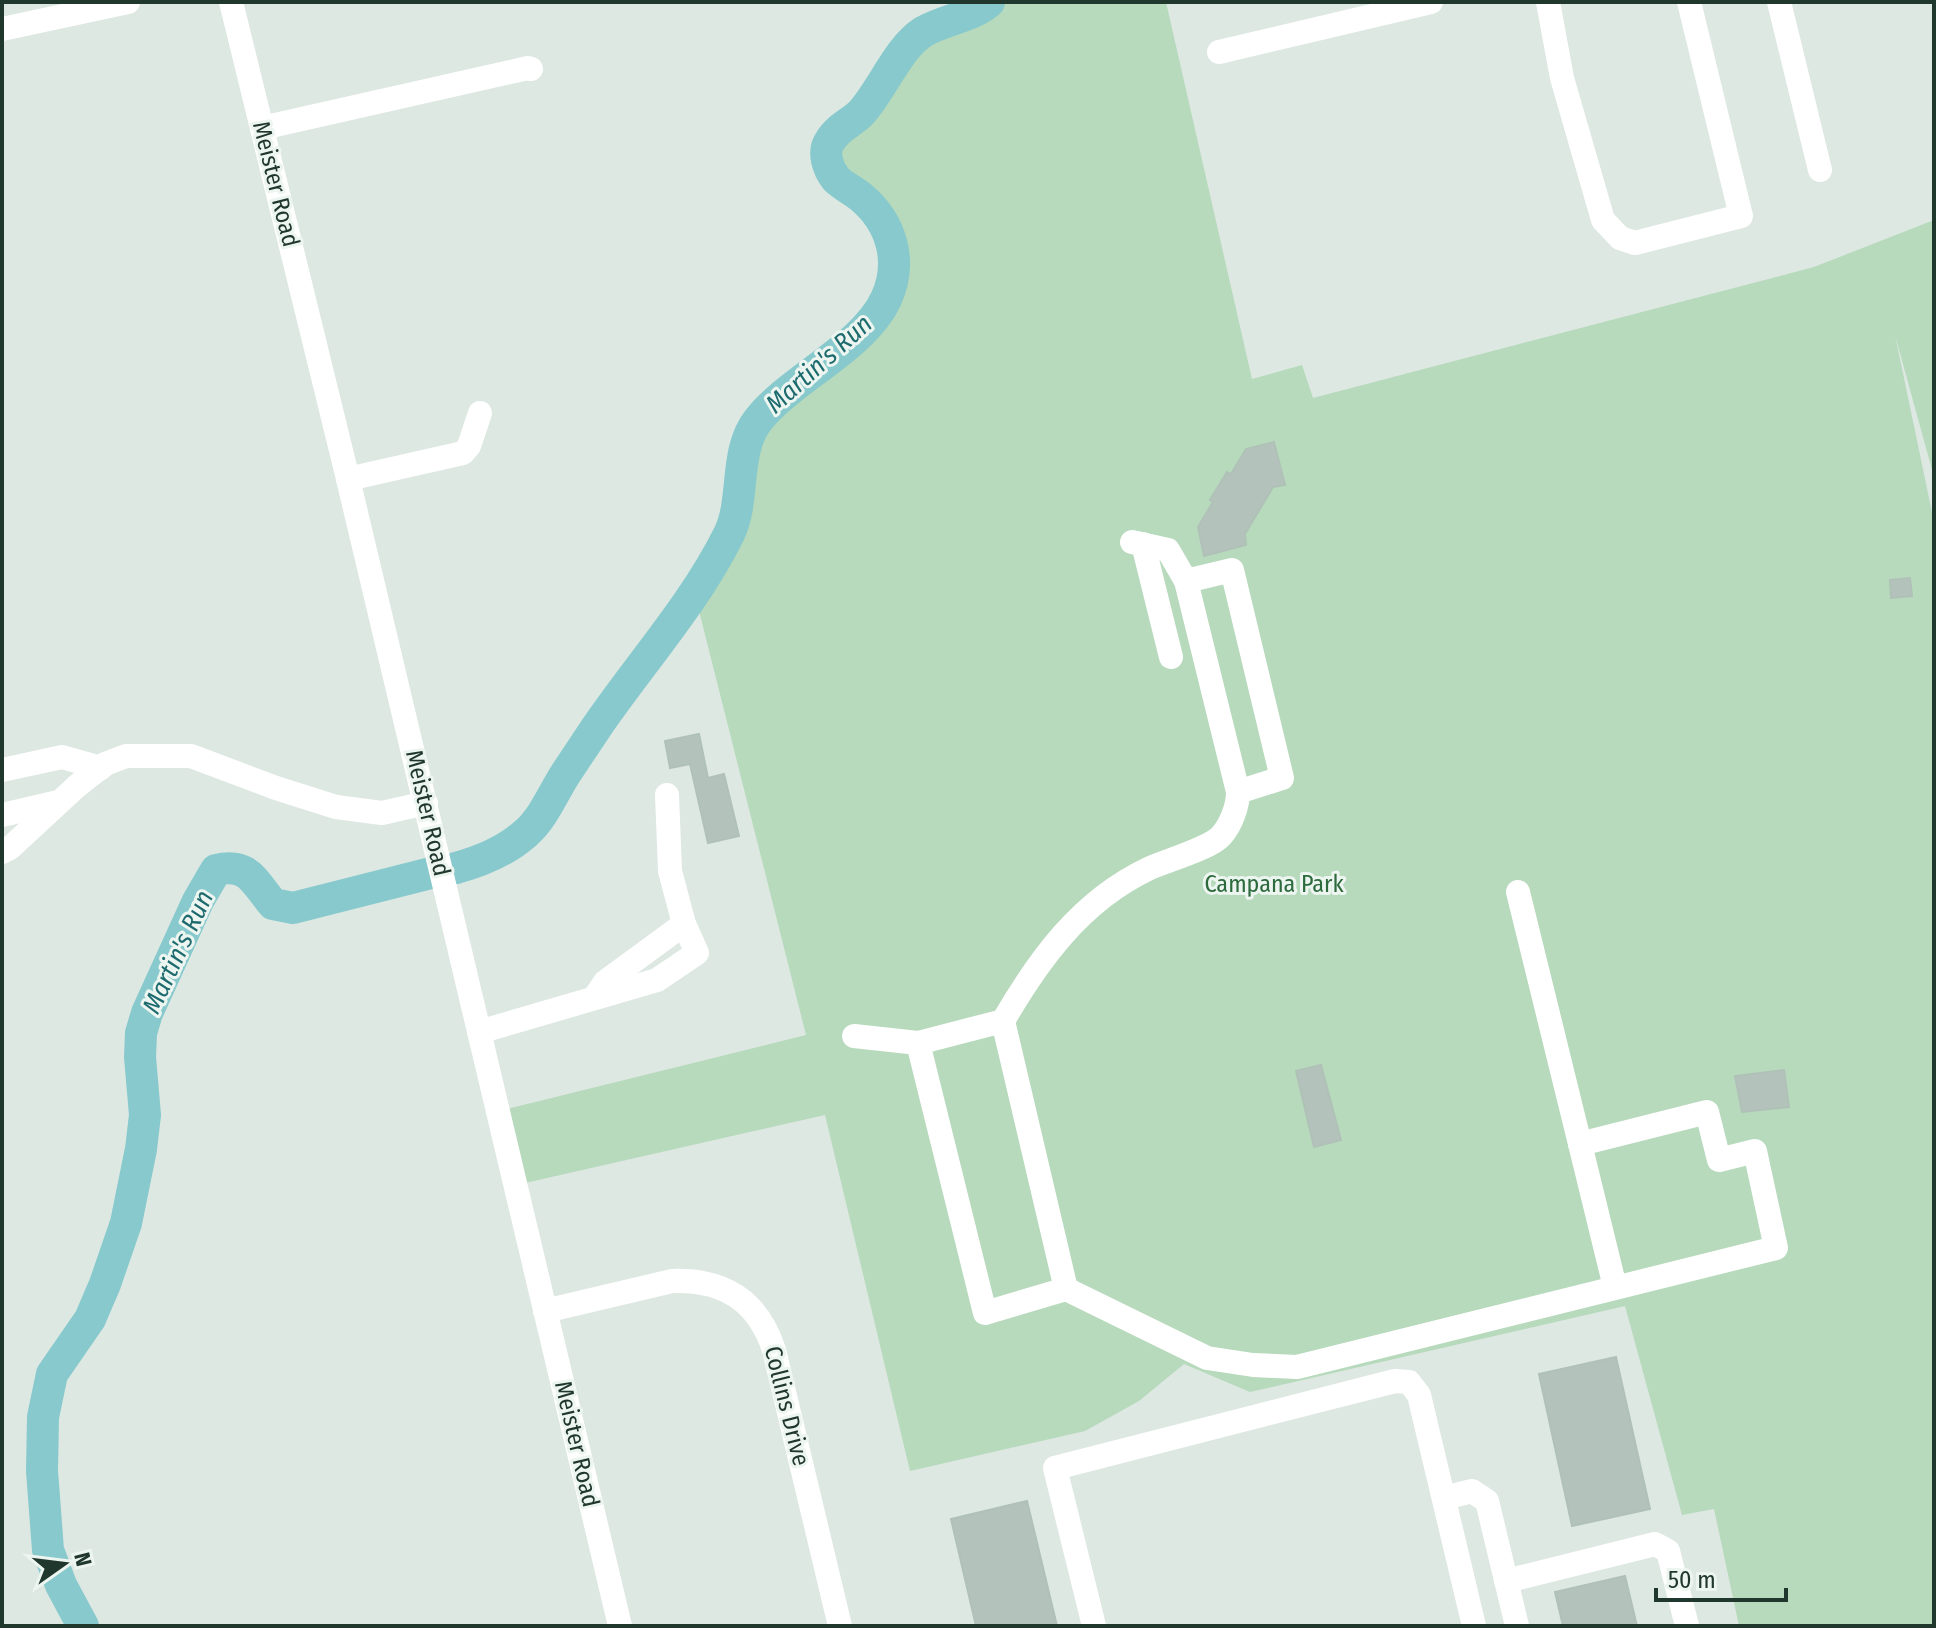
<svg xmlns="http://www.w3.org/2000/svg" width="1936" height="1628" viewBox="0 0 1936 1628" font-family="'Fira Sans Condensed',sans-serif">
<rect width="100%" height="100%" fill="#dde8e2"/>
<!-- green -->
<polygon fill="#b7d9bc" points="989,2 1166,2 1252,379 1302,365 1313,398 1814,267 1934,220 1934,477 1895,335 1934,522 1934,1626 1739,1626 1714,1509 1682,1515 1625,1306 1250,1392 1184,1364 1139,1401 1085,1431 910,1471 825,1115 525,1183 507,1109 806,1035 694,591 731,532 746,442 759,419 865,328 886,300 894,269 893,243 886,224 863,198 836,179 825,156 828,142 838,131 860,114 900,58 921,33"/>
<g fill="none" stroke-linecap="round" stroke-linejoin="round">
<!-- river -->
<g stroke="#87c9cc" stroke-width="32">
<path d="M456,868C482,861 506,851 526,833C544,817 553,793 566,773C576,758 586,743 596,728C639,665 695,603 729,534C746,500 733,451 759,419C792,378 864,347 886,299C903,262 892,223 861,197C854,191 843,186 836,179C828,169 822,152 830,141C837,128 851,123 861,113C882,90 898,48 923,32C943,20 972,17 989,2"/>
<path d="M83,1626L61,1585L48,1550L42,1471L43,1417L52,1374L90,1319L105,1284L126,1223L141,1149L145,1115L140,1057L141,1033L147,1013L198,901L216,870C249,862 254,882 273,904L293,908L431,873"/>
</g>
</g>
<!-- building -->
<g fill="#b3c3bb" stroke="#b0c1b8" stroke-width="2">
<polygon points="1274,442 1285,485 1273,487 1245,534 1246,545 1204,556 1198,527 1213,502 1210,500 1227,472 1231,474 1246,449"/>
<polygon points="1910,578 1912,596 1891,598 1890,580"/>
<polygon points="699,734 708,778 724,774 739,836 708,843 690,764 670,768 665,741"/>
<polygon points="1321,1065 1341,1140 1314,1147 1296,1071"/>
<polygon points="1784,1070 1789,1107 1742,1112 1735,1076"/>
<polygon points="1616,1357 1650,1509 1572,1526 1539,1374"/>
<polygon points="1027,1501 1057,1626 976,1626 951,1519"/>
<polygon points="1625,1576 1637,1626 1563,1626 1555,1592"/>
</g>
<g fill="none" stroke-linecap="round" stroke-linejoin="round">
<!-- minor -->
<g stroke="#fff" stroke-width="24">
<polyline points="231,2 348,479 620,1626"/>
<polyline points="1548,2 1562,78 1603,220 1620,238 1635,243 1741,216 1689,2"/>
<polyline points="1779,2 1820,170"/>
<polyline points="2,29 128,2"/>
<polyline points="1219,52 1431,2"/>
<polyline points="262,128 528,68 531,69"/>
<polyline points="348,479 463,453 469,446 480,413"/>
<polyline points="1132,542 1168,550 1186,581"/>
<polyline points="1143,544 1171,657"/>
<polyline points="2,770 62,757 101,768"/>
<polyline points="2,815 58,802"/>
<polyline points="2,852 10,848 77,786 105,764 126,756 191,756 276,788 336,807 382,813 426,803"/>
<polyline points="1518,892 1580,1144"/>
<polyline points="594,998 605,982 684,924"/>
<path d="M1003,1021C1039,959 1081,901 1148,869C1165,861 1209,849 1221,836C1231,825 1238,806 1238,792L1282,778L1232,570L1186,581L1238,792"/>
<polyline points="479,1032 657,980 697,953 684,924 670,871 667,795"/>
<polyline points="854,1036 918,1043 985,1313 1066,1289 1207,1358 1253,1365 1297,1367 1776,1248 1755,1151 1719,1160 1707,1112 1580,1144 1615,1287"/>
<polyline points="918,1043 1003,1021 1066,1289"/>
<path d="M545,1311L672,1281C724,1279 758,1301 774,1350L840,1626"/>
<polyline points="1444,1498 1472,1491 1487,1501 1517,1626"/>
<polyline points="1506,1581 1655,1544 1668,1551 1687,1626"/>
<polyline points="1094,1626 1055,1468 1395,1381 1409,1382 1419,1395 1474,1626"/>
</g>
</g>
<g text-anchor="middle" dominant-baseline="central" stroke-width="6" stroke-linejoin="round" paint-order="stroke">
<!-- street labels -->
<g font-size="24" fill="#20372e" stroke="#edf5f0">
<text transform="translate(276 184) rotate(76)">Meister Road</text>
<text transform="translate(428 813) rotate(77)">Meister Road</text>
<text transform="translate(787 1406) rotate(76)">Collins Drive</text>
<text transform="translate(577 1444) rotate(77)">Meister Road</text>
</g>
<!-- park labels -->
<g font-size="24" fill="#2d6b3d" stroke="#edf5f0">
<text x="1274" y="884">Campana Park</text>
</g>
<!-- water labels -->
<g font-size="26" font-style="italic" fill="#1e6b6f" stroke="#edf5f0">
<text transform="translate(819 364) rotate(-42)">Martin's Run</text>
<text transform="translate(178 952) rotate(-65)">Martin's Run</text>
</g>
</g>
<!-- border -->
<rect width="1936" height="1628" fill="none" stroke="#20372e" stroke-width="8"/>
<!-- north arrow -->
<g transform="translate(64 1564) rotate(76)" stroke="#edf5f0" stroke-width="6" paint-order="stroke">
<path d="M0-6L14 30L0 20L-14 30Z" fill="#20372e"/>
<text y="-12" font-size="22" font-weight="bold" text-anchor="middle" fill="#20372e">N</text>
</g>
<!-- scale -->
<path d="M1656 1588v12h130v-12" fill="none" stroke="#20372e" stroke-width="4"/>
<text x="1668" y="1588" font-size="24" fill="#20372e" stroke="#edf5f0" stroke-width="6" paint-order="stroke">50 m</text>
</svg>
